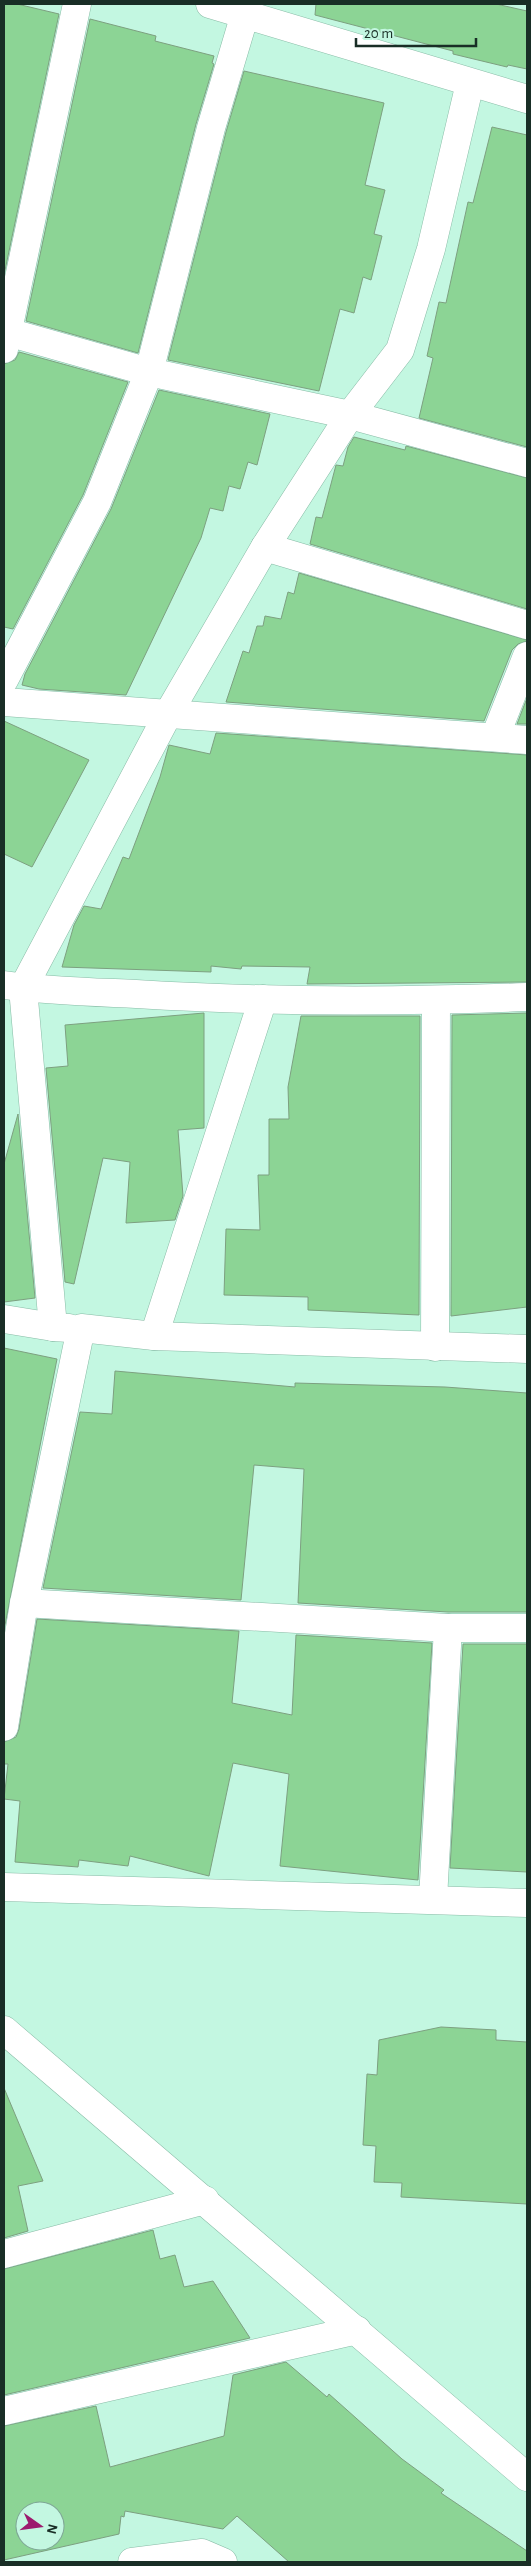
<svg xmlns="http://www.w3.org/2000/svg" width="531" height="2566" viewBox="0 0 531 2566" font-family="'Alegreya Sans',sans-serif">
<rect width="100%" height="100%" fill="#c3f7e1"/>
<!-- building -->
<g fill="#8cd495" stroke="#7da080" fill-rule="evenodd">
<polygon points="4,4 17,4 59,14 4,275"/>
<polygon points="316,4 496,4 527,11 527,69 508,65 507,67 453,54 453,51 315,15"/>
<polygon points="90,19 156,36 155,41 214,56 212,63 214,64 196,124 138,353 26,321"/>
<polygon points="244,71 384,103 365,185 385,190 374,234 382,236 371,280 363,277 354,313 340,309 319,391 168,360 226,132"/>
<polygon points="492,127 527,135 527,447 419,418 433,358 427,356 439,302 446,303 468,202 473,203"/>
<polygon points="19,352 128,382 83,495 13,629 4,627 4,364 15,360"/>
<polygon points="159,390 270,414 257,465 248,462 240,489 229,486 223,511 210,508 201,538 126,695 39,689 22,685 25,674 111,509"/>
<polygon points="354,437 405,450 406,446 527,478 527,609 310,544 316,517 322,518 336,465 343,466 348,447"/>
<polygon points="299,573 527,640 527,641 518,644 512,650 484,721 226,702 243,651 249,653 257,626 263,626 265,616 281,619 288,592 294,594"/>
<polygon points="527,698 527,724 517,724"/>
<polygon points="4,721 89,760 32,867 4,854"/>
<polygon points="216,733 527,755 527,982 307,984 310,967 242,966 241,969 211,966 211,972 62,967 74,925 84,906 101,909 123,857 129,859 160,777 169,745 210,754"/>
<polygon points="204,1013 204,1128 178,1130 183,1196 175,1220 126,1223 130,1162 103,1158 74,1284 65,1282 46,1068 68,1066 65,1025"/>
<polygon points="527,1013 527,1307 451,1316 452,1015"/>
<polygon points="301,1016 420,1016 419,1315 308,1310 308,1297 224,1295 226,1229 260,1230 258,1175 269,1175 269,1119 289,1119 288,1087"/>
<polygon points="18,1114 35,1298 4,1302 4,1164"/>
<polygon points="4,1348 57,1359 4,1630"/>
<polygon points="115,1371 295,1387 295,1383 331,1384 445,1387 527,1393 527,1612 448,1612 298,1603 304,1469 254,1465 241,1600 43,1588 80,1412 112,1414"/>
<polygon points="37,1619 239,1631 232,1703 292,1715 296,1635 432,1643 418,1880 280,1866 289,1774 233,1763 209,1876 130,1856 128,1866 79,1860 78,1867 15,1862 20,1801 4,1799 8,1764 4,1764 4,1742 16,1737 19,1729"/>
<polygon points="463,1644 527,1644 527,1872 450,1868"/>
<polygon points="441,2027 496,2030 496,2040 527,2042 527,2204 401,2197 402,2183 374,2182 376,2146 363,2145 367,2074 377,2075 379,2040"/>
<polygon points="4,2088 43,2181 18,2186 28,2231 4,2238"/>
<polygon points="153,2230 160,2259 175,2255 184,2287 213,2281 250,2338 4,2395 4,2269"/>
<path d="M286,2362L327,2397L329,2394L402,2459L444,2490L441,2493L527,2551V2562H289L237,2516L223,2529L125,2511L124,2517L121,2516L119,2534L4,2560V2426L96,2406L110,2467L224,2436L233,2375ZM25,2511H55V2541H25Z"/>
</g>
<g fill="none" stroke-linecap="round" stroke-linejoin="round">
<!-- minor casing -->
<g stroke="#88bba6" stroke-width="29">
<g id="minor">
<polyline points="210,4 527,99"/>
<polyline points="4,331 149,372 350,415 527,463"/>
<polyline points="4,349 77,4"/>
<polyline points="265,547 527,625"/>
<polyline points="4,680 97,502 149,372 211,128 248,4"/>
<polyline points="4,702 527,740"/>
<polyline points="495,737 527,656"/>
<path d="M4,985C48,991 92,992 136,994C266,1002 397,1002 527,997"/>
<polyline points="4,1319 53,1327 69,1328"/>
<polyline points="53,1327 23,988 168,714 265,547 350,415 400,350 431,249 470,83"/>
<polyline points="154,1336 263,999"/>
<polyline points="435,1347 436,1000"/>
<polyline points="24,1603 448,1628 527,1628"/>
<polyline points="4,1727 24,1603 81,1328 154,1336 527,1349"/>
<polyline points="4,1887 527,1903"/>
<polyline points="433,1899 448,1628"/>
<polyline points="4,2030 527,2477"/>
<polyline points="4,2254 205,2200"/>
<polyline points="4,2411 357,2330"/>
<polyline points="132,2562 202,2553 223,2562"/>
</g>
</g>
<!-- minor -->
<use href="#minor" stroke="#fff" stroke-width="28"/>
</g>
<!-- border -->
<rect width="531" height="2566" fill="none" stroke="#192e26" stroke-width="10"/>
<!-- north arrow -->
<g transform="translate(40 2526) rotate(104)"><circle r="24" fill="#c3f7e1" stroke="#7fa796"/>
<path d="M0-4L9 19L0 12L-9 19Z" fill="#9c1b6e"/>
<text y="-8" font-size="14" font-weight="bold" text-anchor="middle" fill="#192e26">N</text>
</g>
<!-- scale -->
<path d="M356 38v8h120v-8" fill="none" stroke="#192e26" stroke-width="2.5"/>
<text x="364" y="38" font-size="15" fill="#192e26" stroke="#c3f7e1" stroke-width="4" paint-order="stroke">20 m</text>
</svg>
